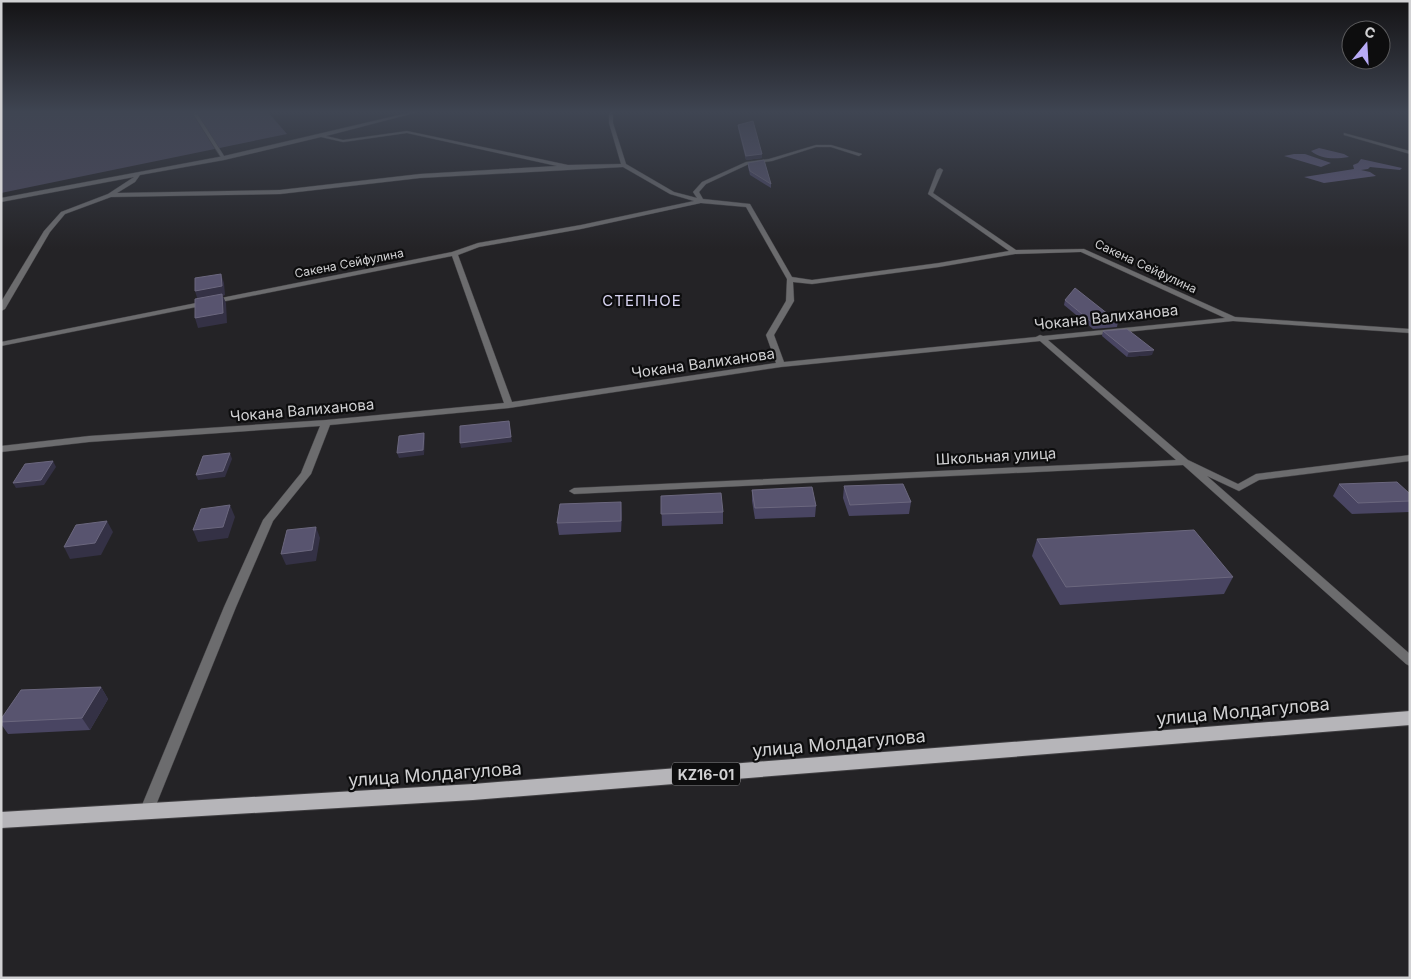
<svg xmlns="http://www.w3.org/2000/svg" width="1411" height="979" viewBox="0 0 1411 979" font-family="Inter,sans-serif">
<rect width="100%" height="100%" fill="#242326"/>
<!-- green -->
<polygon fill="#4a475b" points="1,112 268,112 287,134 1,193"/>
<!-- water -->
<g fill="#5f597b">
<path d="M1319,148L1344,154L1349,157C1336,159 1322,160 1311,151Z"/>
<polygon points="1294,154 1305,154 1331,163 1321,167 1284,156"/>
<polygon points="1361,159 1402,168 1400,170 1370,167 1368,169 1361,170 1370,172 1376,176 1324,183 1304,177 1354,169 1353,165 1358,163"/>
</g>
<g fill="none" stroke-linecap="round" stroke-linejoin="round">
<!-- lane casing -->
<g stroke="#403f42" stroke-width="1">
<polygon id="lane" points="192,112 196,112 226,159 222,159"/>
</g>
<!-- street casing -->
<g stroke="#403f42" stroke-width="1">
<g id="street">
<path d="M412,112H418L326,136L343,140L407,131L568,165L621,164L609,123V112H613V123L626,164L674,192L697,198L693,192L702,182L746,162L769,159L816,145H831L862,154L859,156L831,147H816L772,161L749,164L706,184L699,192L703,199L750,204L792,277L812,280L939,263L1009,251L928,194L937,170L940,168L943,170L933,193L1016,250L1084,249L1235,317L1410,329V333L1233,321L1048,340L1188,460L1238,484L1256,474L1410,455V461L1259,480L1239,491L1207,476L1410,654V666L1406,664L1183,465L574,494L569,491L574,488L1176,460L1040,341L781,367L509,408L330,425L311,474L273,521L236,607L154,810L152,815L147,817L142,815L140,810L224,607L263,520L301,473L320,426L89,442L1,452V446L89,436L326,420L504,403L452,256L1,346V342L452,252L478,243L581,225L694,201L670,194L623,167L420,178L280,194L111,197L65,214L50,232L5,309L1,311V302L44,231L61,212L108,194L134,177L1,202V198L224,156ZM407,133L557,166L420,174L280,190L117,193L135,182L140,175L224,160L321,137L343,142ZM701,203L746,207L787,279L786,301L766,335L776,363L512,402L458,255L479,247L581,229ZM1081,252L1225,318L1043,336L1040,335L1036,337L784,362L774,335L794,301L793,282L812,284L939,267L1015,254Z"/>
<polygon points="1344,133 1410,151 1410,154 1344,135"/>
</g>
</g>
<!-- primary casing -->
<g stroke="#403f42" stroke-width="2">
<polygon id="primary" points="1410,711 1410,725 473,800 1,828 1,812 473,784"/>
</g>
<!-- lane -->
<use href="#lane" fill="#6c6c6e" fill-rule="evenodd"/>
<!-- street -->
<use href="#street" fill="#6c6c6e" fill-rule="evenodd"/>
<!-- primary -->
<use href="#primary" fill="#b6b5b9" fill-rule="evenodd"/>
</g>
<!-- wall -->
<g fill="#494562">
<polygon points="738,125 762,154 762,158 746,160 738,128"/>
<polygon points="748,163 771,184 771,188 750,175 748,167"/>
<polygon points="1065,300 1118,322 1117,327 1093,329 1064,305"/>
<polygon points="1103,331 1152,355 1127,357 1102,336"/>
<polygon points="1339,484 1410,494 1410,512 1352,514 1333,496"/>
<polygon points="844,486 911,502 909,514 849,516 843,498"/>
<polygon points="752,490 816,506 815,517 755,519 752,501"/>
<polygon points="661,496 723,512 723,524 662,526"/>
<polygon points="622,513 621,532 559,535 557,523"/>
<polygon points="1037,539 1233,577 1224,594 1060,605 1032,556"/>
<polygon points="101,687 108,699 90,730 8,734 1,724 1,719"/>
</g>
<!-- shaded-wall -->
<g fill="#343145">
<polygon points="762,154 762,158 746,160 746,156"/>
<polygon points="221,274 224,283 225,295 223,296 226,303 227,323 198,328 195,318 198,301 195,291"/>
<polygon points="1154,350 1152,355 1127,357 1129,352"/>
<polygon points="509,421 512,442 461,448 460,443"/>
<polygon points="424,433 425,438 424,455 399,458 397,453"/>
<polygon points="230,453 232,459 225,477 198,480 196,475"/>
<polygon points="53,461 56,467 44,485 16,488 13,483"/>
<polygon points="621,502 622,513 621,532"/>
<polygon points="230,505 235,517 228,538 198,542 193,530"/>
<polygon points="107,521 113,532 101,555 70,559 64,547"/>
<polygon points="316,527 320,538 316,561 286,565 281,554"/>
<polygon points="101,687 108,699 90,730 82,718"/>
</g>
<!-- building -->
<g fill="#58546f" stroke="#6b677e">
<polygon points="753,121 762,154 746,156 738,125"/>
<polygon points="764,160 771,184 750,171 748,163"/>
<polygon points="221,274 222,286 195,291 195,278"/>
<polygon points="1075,288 1118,322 1094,324 1065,300"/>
<polygon points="222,294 223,313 195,318 195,299"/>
<polygon points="1127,329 1154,350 1129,352 1103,331"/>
<polygon points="509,421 511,437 460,443 460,426"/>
<polygon points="424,433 423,450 397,453 399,436"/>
<polygon points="230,453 223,471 196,475 203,456"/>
<polygon points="53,461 41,480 13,483 25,464"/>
<polygon points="1397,482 1410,494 1410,501 1358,503 1339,484"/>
<polygon points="903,484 911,502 850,505 844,486"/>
<polygon points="812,487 816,506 755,508 752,490"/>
<polygon points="721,493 723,512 661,514 661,496"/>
<polygon points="621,502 621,521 557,523 560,504"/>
<polygon points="230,505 223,527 193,530 201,509"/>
<polygon points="107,521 95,543 64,547 76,525"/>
<polygon points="316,527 312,550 281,554 287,530"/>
<polygon points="1194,530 1233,577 1066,587 1037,539"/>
<polygon points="101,687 82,718 1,722 1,719 21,690"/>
</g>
<!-- sky -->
<linearGradient id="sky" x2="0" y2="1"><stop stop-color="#141315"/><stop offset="0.45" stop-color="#3f4552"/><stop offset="1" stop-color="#3f4552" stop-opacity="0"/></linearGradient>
<rect width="1411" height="249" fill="url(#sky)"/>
<g text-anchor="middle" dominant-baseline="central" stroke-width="4.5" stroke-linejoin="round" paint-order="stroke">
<!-- far-street labels -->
<g font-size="12" fill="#d1d1d3" stroke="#0d0d0e">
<text transform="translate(349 263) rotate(-11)">Сакена Сейфулина</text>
<text transform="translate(1146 266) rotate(25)">Сакена Сейфулина</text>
</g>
<!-- shield labels -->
<rect fill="#0d0d0e" stroke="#969698" stroke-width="1" x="672" y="762.5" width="68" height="23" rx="4"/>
<g font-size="14" font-weight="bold" fill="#d1d1d3">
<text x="706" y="774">KZ16-01</text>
</g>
<!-- far-quarter labels -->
<g font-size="15" letter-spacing="1" fill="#dad6f3" stroke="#0d0d0e">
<text x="642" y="300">СТЕПНОЕ</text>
</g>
<!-- street labels -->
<g font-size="15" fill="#d1d1d3" stroke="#0d0d0e">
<text transform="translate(1106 317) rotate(-6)">Чокана Валиханова</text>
<text transform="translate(703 363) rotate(-8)">Чокана Валиханова</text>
<text transform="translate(302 410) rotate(-5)">Чокана Валиханова</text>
<text transform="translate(996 456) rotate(-3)">Школьная улица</text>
</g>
<!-- near-street labels -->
<g font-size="18" fill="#d1d1d3" stroke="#0d0d0e">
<text transform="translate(1243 711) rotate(-5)">улица Молдагулова</text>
<text transform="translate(839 743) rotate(-5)">улица Молдагулова</text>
<text transform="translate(435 774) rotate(-4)">улица Молдагулова</text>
</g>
</g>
<!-- border -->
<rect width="1411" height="979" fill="none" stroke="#d1d1d3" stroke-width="5"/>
<!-- north arrow -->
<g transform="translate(1366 45) rotate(18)"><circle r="24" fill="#0d0d0e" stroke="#5b5b5d"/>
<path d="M0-4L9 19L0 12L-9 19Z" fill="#b8abf7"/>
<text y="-8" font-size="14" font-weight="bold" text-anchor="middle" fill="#d1d1d3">С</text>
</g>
</svg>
